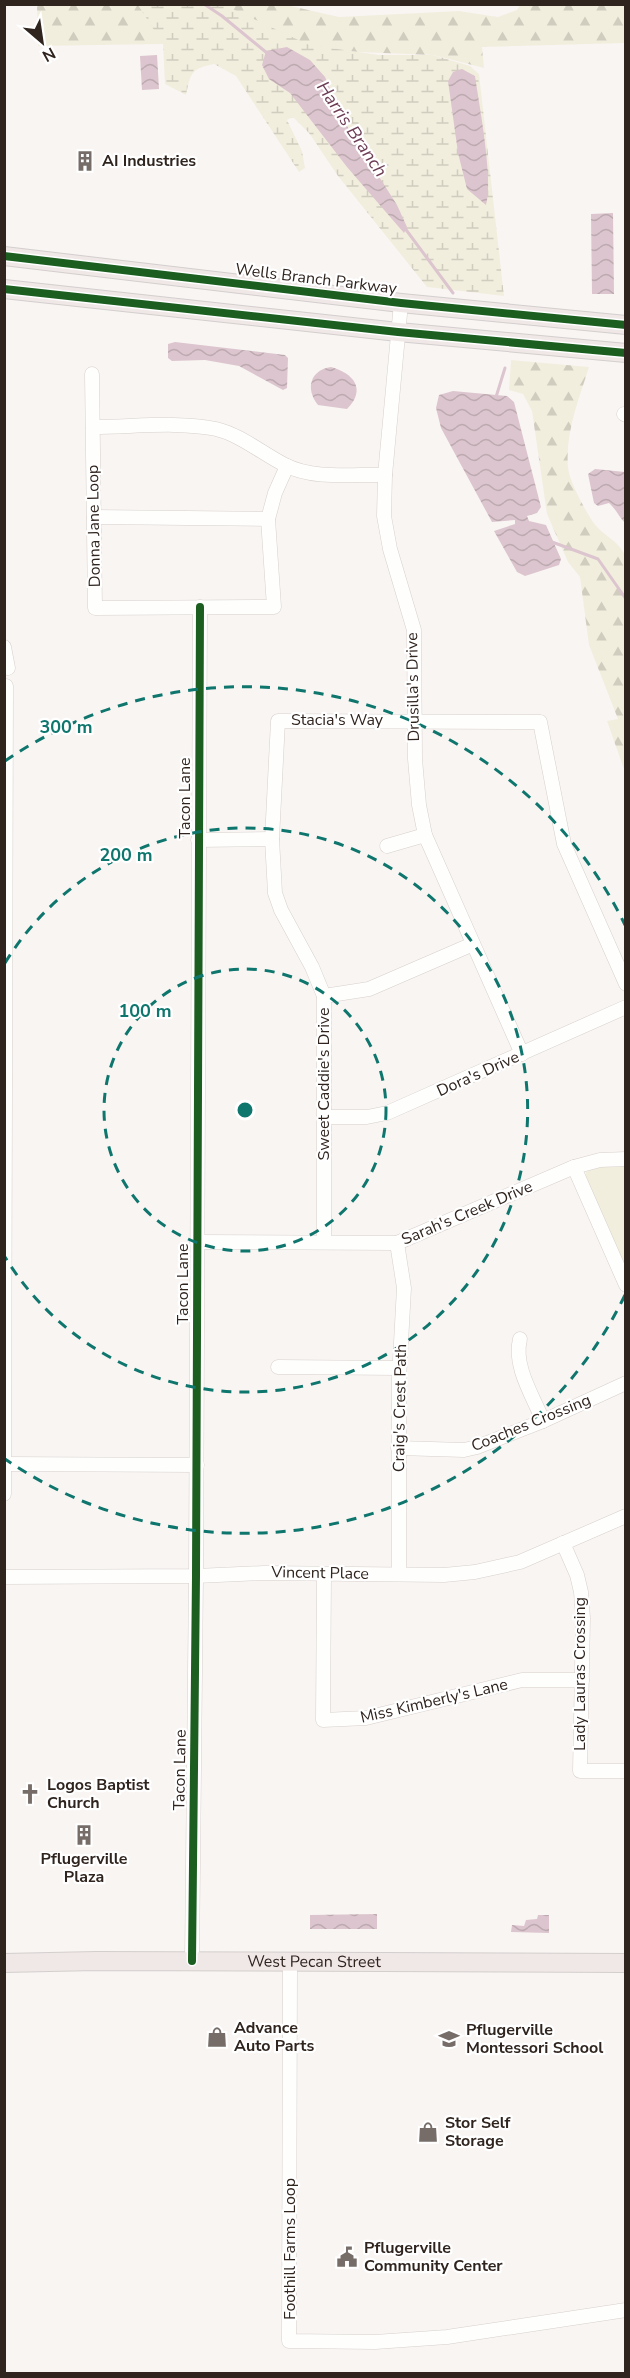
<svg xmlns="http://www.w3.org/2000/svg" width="630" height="2378" viewBox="0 0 630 2378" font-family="'Nunito Sans',sans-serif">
<defs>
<pattern id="forest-firs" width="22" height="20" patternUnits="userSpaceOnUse" patternTransform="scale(1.5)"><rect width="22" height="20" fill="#f2eede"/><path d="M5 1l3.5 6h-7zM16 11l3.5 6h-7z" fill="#d0ccbe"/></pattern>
<pattern id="wetland-marsh" width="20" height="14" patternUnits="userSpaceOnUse" patternTransform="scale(1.5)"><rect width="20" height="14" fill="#f2eede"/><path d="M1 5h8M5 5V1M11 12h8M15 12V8" fill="none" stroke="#d0ccbe"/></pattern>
<pattern id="water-waves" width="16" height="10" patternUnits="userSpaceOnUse" patternTransform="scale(1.5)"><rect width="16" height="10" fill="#dcc5ce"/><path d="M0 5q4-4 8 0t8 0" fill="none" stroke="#bda9b0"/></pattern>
</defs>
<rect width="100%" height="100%" fill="#f9f5f3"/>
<!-- forest -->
<g fill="url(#forest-firs)">
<polygon points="282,4 339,17 459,11 498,17 517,10 520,5 625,5 625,43 482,47 484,68 433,55 163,44 38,46 37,5"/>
<path d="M511,360L589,367C579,399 565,433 568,467C569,481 585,510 593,522C602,535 617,539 625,555V772L607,721L618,719L589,645L580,577L568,562L547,514L532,411L523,394L509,390Z"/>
</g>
<!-- wetland -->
<path fill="url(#wetland-marsh)" d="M138,5H224L309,45L379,55H433L470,66L479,74L504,296L427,287L338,176L309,133L293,117L287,120L302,151L305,168L299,172L236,76L214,64C191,69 191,72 186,95L165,84L163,44Z"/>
<!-- park -->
<polygon fill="#f2eede" points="625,1165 625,1268 586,1179 586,1172 597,1167"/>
<!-- water -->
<g fill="url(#water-waves)">
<polygon points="287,47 310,60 325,77 345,123 397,205 407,227 404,233 347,167 290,93 269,79 262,65 266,51"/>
<polygon points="157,55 159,89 142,90 140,56"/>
<path d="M462,69L475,76C479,103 494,183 486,205L467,189L458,153L448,81L453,72Z"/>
<polygon points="613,213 614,294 592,294 591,214"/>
<polygon points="175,342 285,355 288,358 287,388 283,390 239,366 205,360 172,361 168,358 168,344"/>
<path d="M331,367C353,373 367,389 347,409L318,405C305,389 310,370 331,367Z"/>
<polygon points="453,391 507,396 514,402 541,507 537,513 527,516 529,521 546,525 561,559 559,565 525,576 517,572 494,531 515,524 515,520 492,522 441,428 436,408 439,395"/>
<path d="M595,469L625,472V523C619,517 616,509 609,503L598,506L594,503L588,474Z"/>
<polygon points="377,1914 377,1929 310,1929 310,1915"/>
<polygon points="538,1915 549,1915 549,1933 511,1932 512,1925 524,1926 526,1920 537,1919"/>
</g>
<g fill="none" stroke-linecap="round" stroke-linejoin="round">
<!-- stream -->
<g stroke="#dcc5ce" stroke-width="3">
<polyline points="204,4 222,16 267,53"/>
<polyline points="404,227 453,293"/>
<polyline points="496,397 505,368"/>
<polyline points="552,542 598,559 626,599"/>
</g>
<!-- minor casing -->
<g stroke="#d7d0cc" stroke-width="15">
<g id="minor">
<polyline points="401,303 385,475 384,516 390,549 414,630 415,759 419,805 425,835 522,1054"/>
<polyline points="92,374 95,608 274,607 268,519 275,493 287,466"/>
<polyline points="624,414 626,415"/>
<path d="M93,427C133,427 177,421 216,429C241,435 263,454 285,465C314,480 354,474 385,475"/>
<polyline points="94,517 268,519"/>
<polyline points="4,647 8,668"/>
<polyline points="198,840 272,839"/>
<polyline points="387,846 425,835"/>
<polyline points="324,996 369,989 473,944"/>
<polyline points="324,1117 367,1117 387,1113 626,1007"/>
<polyline points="574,1167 626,1285"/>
<polyline points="197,1242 397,1243 574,1167 600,1160 626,1159"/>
<polyline points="324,1242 324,996 312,967 281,910 275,893 272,839 278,721 540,722 564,844 626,984"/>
<polyline points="397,1243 404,1288 399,1379 399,1574"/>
<path d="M520,1339C513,1366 533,1396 543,1421"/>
<polyline points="278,1367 399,1368"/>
<polyline points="398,1448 464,1450 477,1447 543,1421 626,1383"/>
<polyline points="5,1464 197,1465"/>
<polyline points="4,1494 6,686"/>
<polyline points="563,1543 577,1575 581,1592 583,1618 580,1771 626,1771"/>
<polyline points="324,1574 323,1720 366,1718 522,1680 582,1680"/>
<polyline points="4,1577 196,1576 264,1573 444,1575 475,1572 520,1562 626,1516"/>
<polyline points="192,1961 196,1576 200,607"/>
<polyline points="290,1963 289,2341 375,2342 447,2337 626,2310"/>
</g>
</g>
<!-- major casing -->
<g stroke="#d3cfce" stroke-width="20">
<g id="major">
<polyline points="4,256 401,303 626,325"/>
<polyline points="4,289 398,332 626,353"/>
<path id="s1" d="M4,1963L96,1961L626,1963"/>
</g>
</g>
<!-- minor -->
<use href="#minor" stroke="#fefefd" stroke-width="14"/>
<!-- major -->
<use href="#major" stroke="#f0e7e7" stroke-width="18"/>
<!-- cycleway casing -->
<g stroke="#fff" stroke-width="11">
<g id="cycleway">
<polyline points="4,256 401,303 626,325"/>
<polyline points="4,289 398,332 626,353"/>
<polyline points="192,1961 196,1576 200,607"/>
</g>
</g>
<!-- cycleway -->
<use href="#cycleway" stroke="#1b5e20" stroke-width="8"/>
</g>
<!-- distance rings -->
<g fill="none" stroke="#0f766e" stroke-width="3" stroke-dasharray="10 8">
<circle cx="245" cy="1110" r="141"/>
<path d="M5 963A282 282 0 1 1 5 1257"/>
<path d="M625 1295A423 423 0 0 1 5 1459M5 761A423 423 0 0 1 625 925"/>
</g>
<!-- icons -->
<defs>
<g id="building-bare" transform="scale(1.62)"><path d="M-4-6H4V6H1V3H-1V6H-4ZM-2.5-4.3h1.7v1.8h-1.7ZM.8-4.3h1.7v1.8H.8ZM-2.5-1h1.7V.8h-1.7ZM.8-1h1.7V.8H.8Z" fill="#766d69" stroke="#fff" stroke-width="2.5" paint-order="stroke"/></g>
<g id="church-bare" transform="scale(1.62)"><path d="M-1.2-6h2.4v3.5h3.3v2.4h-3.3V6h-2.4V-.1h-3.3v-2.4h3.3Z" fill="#766d69" stroke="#fff" stroke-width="2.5" paint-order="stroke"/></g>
<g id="shop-bare" transform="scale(1.62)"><path d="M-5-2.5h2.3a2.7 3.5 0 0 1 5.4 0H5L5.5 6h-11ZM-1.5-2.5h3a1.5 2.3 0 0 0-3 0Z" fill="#766d69" stroke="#fff" stroke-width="2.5" paint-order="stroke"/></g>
<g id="school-bare" transform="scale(1.62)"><path d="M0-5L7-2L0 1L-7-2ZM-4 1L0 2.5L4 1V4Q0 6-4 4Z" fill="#766d69" stroke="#fff" stroke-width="2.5" paint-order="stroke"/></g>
<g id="civic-bare" transform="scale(1.62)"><path d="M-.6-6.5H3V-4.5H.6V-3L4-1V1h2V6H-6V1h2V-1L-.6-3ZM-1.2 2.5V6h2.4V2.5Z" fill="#766d69" stroke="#fff" stroke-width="2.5" paint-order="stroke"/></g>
</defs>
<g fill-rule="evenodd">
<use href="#building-bare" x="85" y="161"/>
<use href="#church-bare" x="30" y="1794"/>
<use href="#building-bare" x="84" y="1835"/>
<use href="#shop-bare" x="217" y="2037"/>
<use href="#school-bare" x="449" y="2039"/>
<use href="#shop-bare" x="428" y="2132"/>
<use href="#civic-bare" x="347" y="2257"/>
</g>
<g text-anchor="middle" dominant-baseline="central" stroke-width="4.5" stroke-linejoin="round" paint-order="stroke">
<!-- poi labels -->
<g font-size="16" font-weight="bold" fill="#2f241e" stroke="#fff" text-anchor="start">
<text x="102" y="161">AI Industries</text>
<text x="47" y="1785">Logos Baptist<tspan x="47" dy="18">Church</tspan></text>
<text x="84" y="1859" text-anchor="middle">Pflugerville<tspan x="84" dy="18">Plaza</tspan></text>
<text x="234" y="2028">Advance<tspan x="234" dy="18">Auto Parts</tspan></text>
<text x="466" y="2030">Pflugerville<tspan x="466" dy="18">Montessori School</tspan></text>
<text x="445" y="2123">Stor Self<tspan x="445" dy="18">Storage</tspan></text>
<text x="364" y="2248">Pflugerville<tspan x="364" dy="18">Community Center</tspan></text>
</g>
<!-- street labels -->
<g font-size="16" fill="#2f241e" stroke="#fff">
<text transform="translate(316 279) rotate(7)">Wells Branch Parkway</text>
<text transform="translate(94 526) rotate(-91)">Donna Jane Loop</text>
<text transform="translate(413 687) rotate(-91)">Drusilla's Drive</text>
<text x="337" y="720">Stacia's Way</text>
<text transform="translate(185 798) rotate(-90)">Tacon Lane</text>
<text transform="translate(478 1074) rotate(-24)">Dora's Drive</text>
<text transform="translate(324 1084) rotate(-90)">Sweet Caddie's Drive</text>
<text transform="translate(467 1213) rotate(-23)">Sarah's Creek Drive</text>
<text transform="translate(183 1284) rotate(-90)">Tacon Lane</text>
<text transform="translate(400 1408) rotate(-89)">Craig's Crest Path</text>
<text transform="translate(531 1423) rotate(-22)">Coaches Crossing</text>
<text transform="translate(320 1573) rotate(1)">Vincent Place</text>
<text transform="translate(580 1674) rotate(-90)">Lady Lauras Crossing</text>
<text transform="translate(434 1701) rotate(-13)">Miss Kimberly's Lane</text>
<text transform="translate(180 1770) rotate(-89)">Tacon Lane</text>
<text stroke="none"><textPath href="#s1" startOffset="310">West Pecan Street</textPath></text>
<text transform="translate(290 2249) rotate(-90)">Foothill Farms Loop</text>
</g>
<!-- water labels -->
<g font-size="18" font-style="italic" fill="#6c3d54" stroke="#fff">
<text transform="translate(352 129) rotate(56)">Harris Branch</text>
</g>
</g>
<circle cx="245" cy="1110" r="9" fill="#0f766e" stroke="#fff" stroke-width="3"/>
<g font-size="18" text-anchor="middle" font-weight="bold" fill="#0f766e" stroke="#fff" stroke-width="4.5" stroke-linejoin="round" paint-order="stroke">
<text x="66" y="733">300 m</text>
<text x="126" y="861">200 m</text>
<text x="145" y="1017">100 m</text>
</g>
<!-- border -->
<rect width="630" height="2378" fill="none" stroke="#2f241e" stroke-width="12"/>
<!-- north arrow -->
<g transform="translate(42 42) rotate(151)" stroke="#ffffff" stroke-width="4.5" paint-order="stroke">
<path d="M0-4.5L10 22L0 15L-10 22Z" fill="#2f241e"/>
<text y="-9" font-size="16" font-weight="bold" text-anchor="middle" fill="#2f241e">N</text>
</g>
</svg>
